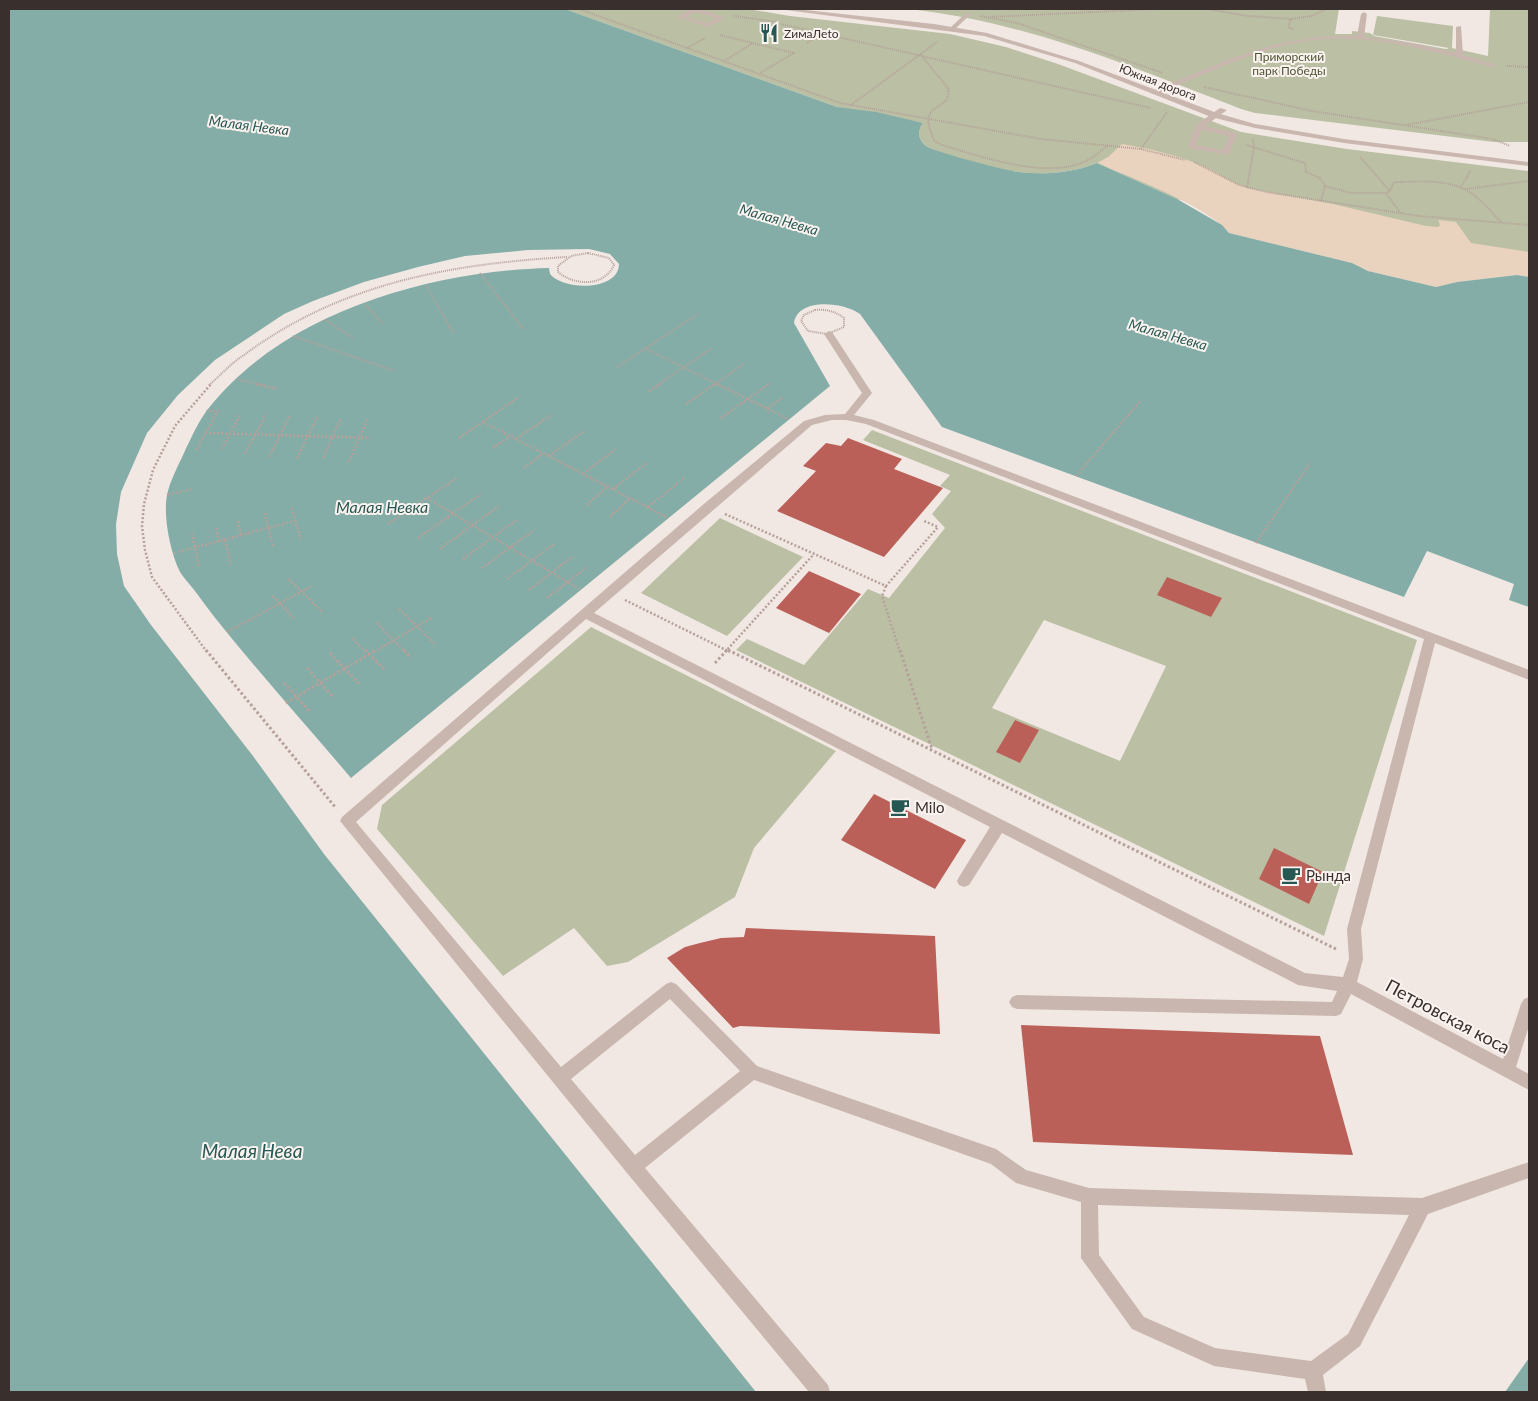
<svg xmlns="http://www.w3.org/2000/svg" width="1538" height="1401" viewBox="0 0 1538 1401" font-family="Lato,sans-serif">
<rect width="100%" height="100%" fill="#f2e8e3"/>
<!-- green -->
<g fill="#bbc0a4" fill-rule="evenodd">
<path d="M565,9H748L790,16L950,34L1006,47L1058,64L1241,132L1347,149L1529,171V277L1177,199L1097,163C1073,173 1044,175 1018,172C1005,171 935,153 926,146C918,140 917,131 923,123L837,107Z"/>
<path d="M907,9H1339L1335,34H1352V31L1370,33L1374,36L1446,49L1449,48L1373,35L1377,16L1453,26L1452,48L1488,56L1490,9H1529V142H1494L1255,113L1241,109C1132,67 1025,21 907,9Z"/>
<path d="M872,430L1417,640L1324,936L736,650L747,639L804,665L868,589L889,598L945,528L932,514L951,491L940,486L950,475L863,440ZM1044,620L1166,666L1120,761L992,708Z"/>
<polygon points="720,518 803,557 727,636 641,593"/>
<polygon points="591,627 836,751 754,848 735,897 628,962 607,966 574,928 503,976 377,829 382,805"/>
</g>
<!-- sand -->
<path fill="#e9d3be" d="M1122,144C1151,149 1178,155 1205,167C1221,175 1234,184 1251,189L1333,204L1426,226L1438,227L1440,225L1438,220L1456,222L1471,243L1529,252V277L1517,275L1457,282L1436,287L1368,271L1352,263L1229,233C1205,204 1133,179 1097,163L1108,157Z"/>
<!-- water -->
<g fill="#84ada8">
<path d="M9,9H565L837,107L876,112L923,123C917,131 918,140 926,146C934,152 1005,170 1018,172C1044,175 1073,173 1097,163L1177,199L1222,225L1229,233L1352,263L1368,271L1436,287L1457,282L1517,275L1529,277V607L1509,600L1514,584L1427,551L1404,597L942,427L860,314C844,302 798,297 794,323L830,386L351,778C312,732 272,687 233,640C220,624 207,608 195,591C190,585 184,578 180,572C170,552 163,516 167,495C170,481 178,466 184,453C191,438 198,422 208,409C284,312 431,271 549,268L550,274C564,291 619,291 619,264L610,254L589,249L528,250L465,256L418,267L364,282L313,301L284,314L215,360L178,395L147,433L121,492L116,524L117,554L124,586L151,625L253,756L324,854L756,1392H9Z"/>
<polygon points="1529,1358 1529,1392 1505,1392"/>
</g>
<!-- building -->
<g fill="#bb6058">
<polygon points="848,438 902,459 894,469 943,488 884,557 777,511 816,471 803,466 826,443 841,446"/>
<polygon points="809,571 861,594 829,633 776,608"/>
<polygon points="1167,577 1222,598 1211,617 1157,595"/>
<polygon points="1015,720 1039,730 1020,763 996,752"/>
<polygon points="874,794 966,840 935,889 841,840"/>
<polygon points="1274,848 1323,872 1309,904 1259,879"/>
<polygon points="746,928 935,936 940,1034 740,1026 733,1028 667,958 685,947 700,943 721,938 744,937"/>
<polygon points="1021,1025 1320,1036 1353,1155 1033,1142"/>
</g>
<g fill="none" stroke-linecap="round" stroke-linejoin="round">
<!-- path-far2 -->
<g stroke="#b5a19a" stroke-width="2" stroke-dasharray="1 1" stroke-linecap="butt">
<polyline points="579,9 840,103 1041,139 1141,149 1185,160"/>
<polyline points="1207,9 1248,16 1291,19"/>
<polyline points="734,16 777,22"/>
<polyline points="980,16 1017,23 1163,73"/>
<polyline points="990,17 1157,9"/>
<polyline points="781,24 1151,108"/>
<polyline points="1293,29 1288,27 1291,19 1312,16 1326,9"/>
<polyline points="720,35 794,53 760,73"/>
<polyline points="807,43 822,34"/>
<polyline points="687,48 705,38"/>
<path d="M920,54L948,88C951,108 932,103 929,117C927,124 932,134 934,141L942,145C983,157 1054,183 1093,157C1098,154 1103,149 1108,145"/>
<polyline points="724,61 753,43"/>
<polyline points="1507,66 1529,67"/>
<polyline points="1204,87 1312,111 1493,139 1510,146"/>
<polyline points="851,105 937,42"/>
<polyline points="1406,125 1529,102"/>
<path d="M1246,145L1305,163L1306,172L1320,178L1325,186L1351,193H1386L1390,191L1394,182C1419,182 1449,178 1471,193C1483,201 1492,213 1502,223"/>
<polyline points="1141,149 1167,112"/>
<polyline points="1360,157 1390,191"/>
<polyline points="1194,162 1239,185 1266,192 1419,216 1529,225"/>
<polyline points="1461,187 1471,170"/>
<polyline points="1247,188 1254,147 1253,139"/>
<polyline points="1465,189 1529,181"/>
<polyline points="1386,193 1401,214"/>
<polyline points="1321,201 1325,186"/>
<path d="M588,253L609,258L614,265C604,287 575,286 558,272V266L571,256Z"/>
<polyline points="480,273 524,330"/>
<polyline points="426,285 453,333"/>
<polyline points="365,304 383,324"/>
<path d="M815,310C826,309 835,311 844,318V327L827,334L808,331L801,321L804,315Z"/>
<polyline points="325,320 353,338"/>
<polyline points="293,336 395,371"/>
<polyline points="645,348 719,385"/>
<polyline points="617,367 698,314"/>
<polyline points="237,379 261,385"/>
<path d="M209,385C221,375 231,363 244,355C341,283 450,264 567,257"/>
<polyline points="658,385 712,348"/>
<polyline points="714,385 745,363"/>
<polyline points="767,385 770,383"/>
</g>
<!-- path-far1 -->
<g stroke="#b5a19a" stroke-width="2.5" stroke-dasharray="2 2" stroke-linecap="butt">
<polyline points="256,384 278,389"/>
<polyline points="717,384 788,419"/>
<polyline points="649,391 660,384"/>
<polyline points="686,404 715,384"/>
<polyline points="767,409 783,397"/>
<polyline points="721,418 769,384"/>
<polyline points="483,422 668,518"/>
<polyline points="205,433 370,438"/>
<polyline points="459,438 519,397"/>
<polyline points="516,439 551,415"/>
<polyline points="493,448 510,436"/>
<polyline points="222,449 240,415"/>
<polyline points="196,450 218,411 206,411"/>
<polyline points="245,454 266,414"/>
<polyline points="549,456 584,431"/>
<polyline points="269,457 290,415"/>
<polyline points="297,458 317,417"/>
<polyline points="323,458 341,418"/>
<polyline points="349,462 368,418"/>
<polyline points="524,468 544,453"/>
<polyline points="583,474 616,449"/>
<polyline points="1076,476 1141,400"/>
<polyline points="613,489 648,462"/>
<polyline points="167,495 193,489"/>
<polyline points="427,498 581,590"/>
<polyline points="587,505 608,486"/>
<polyline points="648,507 684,478"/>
<polyline points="292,508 301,540"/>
<polyline points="265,513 273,546"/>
<polyline points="725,514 886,586 938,527 924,521"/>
<polyline points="610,517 630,498"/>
<polyline points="238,521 241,535"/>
<polyline points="388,524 457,478"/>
<polyline points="216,528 219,541"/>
<polyline points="192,533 199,567"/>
<polyline points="418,538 481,494"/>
<polyline points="225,540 231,565"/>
<polyline points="1256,543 1310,463"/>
<polyline points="440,549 499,506"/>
<polyline points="174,553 298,520"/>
<polyline points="463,559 518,519"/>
<polyline points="482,568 534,530"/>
<polyline points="289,579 323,613"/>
<polyline points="507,579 554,544"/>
<polyline points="886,586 882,596 900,652"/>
<polyline points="529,590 572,557"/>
<polyline points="273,596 294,618"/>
<polyline points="547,598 587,567"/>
<polyline points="625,600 730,652"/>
<polyline points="399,609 436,645"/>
<polyline points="377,623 405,652"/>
<polyline points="227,632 312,586"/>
<polyline points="353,639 366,652"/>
<polyline points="207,652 152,577 145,550 142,526 144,504 153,470 175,426 211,384"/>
<polyline points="374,652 431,618"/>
<polyline points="725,652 814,554"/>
</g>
<!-- path -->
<g stroke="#b5a19a" stroke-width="3" stroke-dasharray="2.5 2.5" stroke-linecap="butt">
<polyline points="206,650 336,808"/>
<polyline points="365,650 386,671"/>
<polyline points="404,650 411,658"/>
<polyline points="728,650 1338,950"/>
<polyline points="900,650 932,749"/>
<polyline points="330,653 360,685"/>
<polyline points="715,663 727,650"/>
<polyline points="307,668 334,698"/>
<polyline points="284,683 309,711"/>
<polyline points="286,703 376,650"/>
</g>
<!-- service -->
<g fill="#c9b7af" fill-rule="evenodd">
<path d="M691,9H700L725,18L709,27L677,17ZM695,12L716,18L708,23L686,17Z"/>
<path d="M1364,12L1367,14L1364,37L1412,43L1456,53V27L1461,26L1463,55L1497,65L1494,67C1431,51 1364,30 1299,42C1249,52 1203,75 1156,94L1150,93C1161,85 1177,81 1189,76C1246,51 1295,34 1357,36L1361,14Z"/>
<polygon points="966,13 971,14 955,29 951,29 951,27"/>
<path d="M1220,108L1227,110L1205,126L1236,133L1237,135L1229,155L1189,148L1188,146L1196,125ZM1202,130L1229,136L1223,150L1196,145Z"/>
<path d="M829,331L832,332L872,393L854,415L874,420L1529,670V680L1435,643L1361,929L1363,959L1357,982L1503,1059L1521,1004L1524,999L1529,997V1026L1516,1067L1529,1074V1090L1351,994L1341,1014L1336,1016L1017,1009L1012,1007L1009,1002L1012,997L1017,995L1332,1002L1337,991L1298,985L1002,833L969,885L964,887L959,885L957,881L959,877L990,827L586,619L356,822L561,1067L666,984L671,982L676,984L757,1066L996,1149L1026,1170L1089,1188L1422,1198L1529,1162V1178L1428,1214L1360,1346L1323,1375L1326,1392H1308L1305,1379L1214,1366L1132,1329L1081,1258V1202L1016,1183L991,1164L754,1080L645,1168L828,1385L830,1392H809L627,1173L340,821L342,817L705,503L804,421L825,415L845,414L862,393L824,334ZM832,420H846L866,424L1424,639L1347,929L1349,959L1343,977L1305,973L594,613L812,425ZM670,999L740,1071L635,1155L571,1079ZM1098,1205L1409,1215L1348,1334L1311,1361L1215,1348L1144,1317L1099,1255Z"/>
</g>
<!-- minor -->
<polygon fill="#c9b7af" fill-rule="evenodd" points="778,9 796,9 934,24 987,33 1079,61 1217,113 1255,124 1344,139 1529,162 1529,166 1344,143 1255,128 1211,117 1075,63 984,36"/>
</g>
<!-- icons -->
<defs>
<g id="restaurant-bare" transform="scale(1.5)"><path d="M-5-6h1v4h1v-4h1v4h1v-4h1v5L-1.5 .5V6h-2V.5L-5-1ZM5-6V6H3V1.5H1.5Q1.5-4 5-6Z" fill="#265752" stroke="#faf3ef" stroke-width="2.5" paint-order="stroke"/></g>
<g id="cafe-bare" transform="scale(1.5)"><path d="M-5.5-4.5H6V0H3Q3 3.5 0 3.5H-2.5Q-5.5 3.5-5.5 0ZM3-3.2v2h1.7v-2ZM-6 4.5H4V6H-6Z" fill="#265752" stroke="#faf3ef" stroke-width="2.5" paint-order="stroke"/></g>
</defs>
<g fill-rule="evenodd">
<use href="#restaurant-bare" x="769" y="33"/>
<use href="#cafe-bare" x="900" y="807"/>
<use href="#cafe-bare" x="1291" y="875"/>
</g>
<g text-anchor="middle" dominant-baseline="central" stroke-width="4" stroke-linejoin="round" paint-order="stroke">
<!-- far-poi labels -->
<g font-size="12" fill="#392f2d" stroke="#faf3ef" text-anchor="start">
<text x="784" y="33">ZимаЛеtо</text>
</g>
<!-- far-park labels -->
<g font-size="12" fill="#4e5533" stroke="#faf3ef">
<text x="1289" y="56">Приморский<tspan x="1289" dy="14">парк Победы</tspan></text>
</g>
<!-- far-street labels -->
<g font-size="12" fill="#392f2d" stroke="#faf3ef">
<text transform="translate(1158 82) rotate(21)">Южная дорога</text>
</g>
<!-- far-water labels -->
<g font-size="14" font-style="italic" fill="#265752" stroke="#faf3ef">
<text transform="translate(249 125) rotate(7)">Малая Невка</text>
<text transform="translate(779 219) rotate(16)">Малая Невка</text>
<text transform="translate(1168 334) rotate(16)">Малая Невка</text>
</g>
<!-- poi labels -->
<g font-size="15" fill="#392f2d" stroke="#faf3ef" text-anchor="start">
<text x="915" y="807">Milo</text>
<text x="1306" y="875">Рында</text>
</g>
<!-- water labels -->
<g font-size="16" font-style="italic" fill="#265752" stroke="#faf3ef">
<text x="382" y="506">Малая Невка</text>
</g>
<!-- near-street labels -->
<g font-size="18" fill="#392f2d" stroke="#faf3ef">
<text transform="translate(1448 1016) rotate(28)">Петровская коса</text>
</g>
<!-- near-water labels -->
<g font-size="19" font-style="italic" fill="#265752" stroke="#faf3ef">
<text x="252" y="1150">Малая Нева</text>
</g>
</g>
<!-- border -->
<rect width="1538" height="1401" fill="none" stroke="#392f2d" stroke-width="20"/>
</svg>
